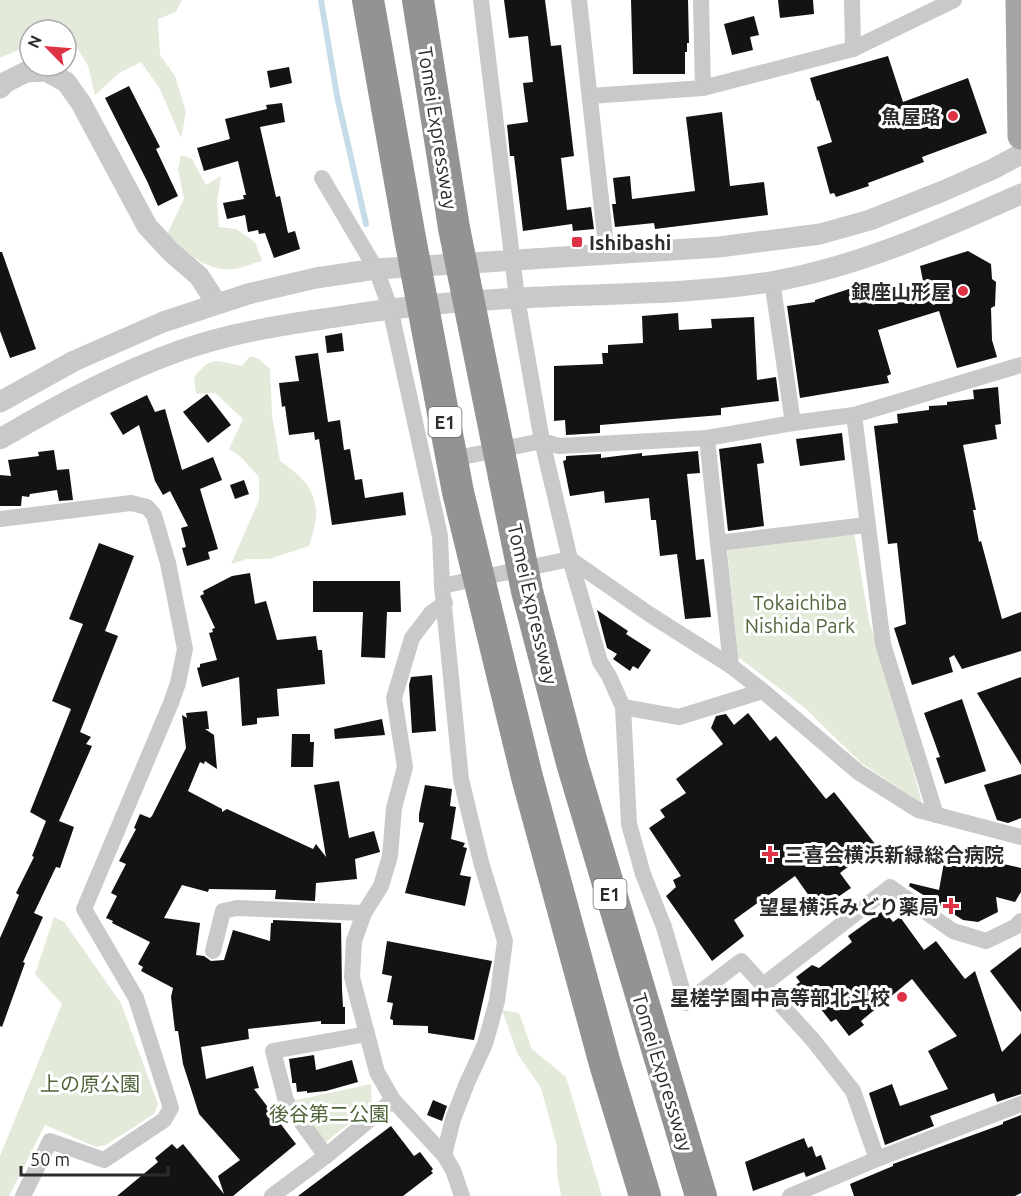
<svg xmlns="http://www.w3.org/2000/svg" width="1021" height="1196" viewBox="0 0 1021 1196" font-family="Ubuntu,'Noto Sans JP',sans-serif">
<rect width="100%" height="100%" fill="#fff"/>
<!-- green -->
<g fill="#e3eada">
<polygon points="0,0 182,0 176,12 158,19 160,55 175,76 186,112 181,138 160,89 141,62 119,73 95,95 88,66 75,44 66,42 66,30 30,30 30,45 0,58"/>
<path d="M181,155L192,159L206,185L221,176L217,202L219,227L236,229L255,242L262,261C253,263 243,268 233,269C205,272 186,251 167,234L184,199L178,169Z"/>
<path d="M250,356L259,359L270,369L272,415L280,461C299,474 316,488 316,513C316,524 312,536 309,546L269,559H247L231,564L259,500V477L241,457L229,449L243,419L215,393L196,394L194,377C212,355 216,361 242,366Z"/>
<polygon points="854,532 869,621 892,694 922,803 861,763 805,708 738,657 727,547"/>
<polygon points="54,917 64,922 121,1003 158,1104 154,1114 106,1145 96,1147 45,1125 9,1196 0,1196 0,1156 62,1004 35,974"/>
<polygon points="502,1010 519,1013 532,1049 566,1077 602,1196 561,1196 557,1172 557,1147 541,1088 518,1055"/>
<polygon points="371,1084 372,1105 326,1142 292,1101"/>
</g>
<g fill="none" stroke-linecap="round" stroke-linejoin="round">
<!-- stream -->
<polyline stroke="#c6dde9" stroke-width="6" points="321,0 337,96 366,224"/>
</g>
<!-- building -->
<g fill="#131313">
<polygon points="504,0 545,0 551,46 561,45 574,156 561,158 567,210 591,207 594,229 573,231 572,224 523,231 514,156 510,156 507,125 528,122 523,83 533,82 528,36 509,38"/>
<polygon points="631,0 688,0 689,43 687,43 687,52 685,52 685,74 633,74"/>
<polygon points="778,0 813,0 814,14 780,18"/>
<polygon points="754,16 759,35 750,37 753,50 732,55 724,24"/>
<polygon points="888,56 903,102 968,78 987,133 922,157 924,162 868,183 869,186 836,197 834,193 830,194 817,147 832,142 819,100 817,101 810,78"/>
<polygon points="289,67 292,83 270,88 267,71"/>
<polygon points="129,86 160,147 156,149 178,196 158,206 147,181 105,98"/>
<polygon points="282,103 285,122 260,127 276,197 280,196 288,233 295,231 300,249 274,258 265,233 259,234 258,230 248,232 245,215 227,219 223,203 244,199 243,195 246,195 238,161 204,171 197,148 230,139 225,119 267,109 266,105"/>
<polygon points="722,112 730,186 764,182 768,215 655,229 654,223 615,227 612,204 616,204 613,178 630,176 632,199 695,191 686,117"/>
<polygon points="968,251 991,264 992,279 996,282 995,306 991,308 992,340 997,357 957,368 939,311 878,330 891,374 887,376 889,383 800,398 787,306 815,302 815,300 852,288 856,302 923,281 920,266"/>
<polygon points="0,252 2,252 36,349 10,358 0,331"/>
<polygon points="678,313 679,330 712,328 711,319 754,317 757,380 776,377 779,401 721,408 721,415 600,425 600,433 566,435 565,420 554,421 554,366 603,364 602,353 608,353 608,345 643,343 642,316"/>
<polygon points="342,333 344,351 327,353 325,336"/>
<polygon points="318,353 328,422 340,420 344,450 350,449 355,480 362,479 365,498 403,492 406,515 332,525 319,439 315,440 314,432 289,435 285,406 282,407 279,383 299,381 295,356"/>
<polygon points="998,387 1001,424 995,425 997,439 963,445 976,510 973,510 979,542 981,541 1002,619 1021,612 1021,651 962,669 954,655 949,658 953,672 912,685 894,628 906,624 897,543 888,544 874,426 898,423 897,414 929,410 929,406 947,405 947,402 974,399 973,390"/>
<polygon points="207,394 231,425 208,443 183,412"/>
<polygon points="147,395 155,412 165,409 182,470 213,457 222,480 200,489 218,549 208,552 210,559 187,566 182,548 186,547 181,528 188,526 170,491 163,495 155,481 139,425 123,435 110,413"/>
<polygon points="842,433 845,460 800,466 796,439"/>
<polygon points="761,443 764,463 757,464 764,526 728,531 719,449"/>
<polygon points="54,450 57,470 69,469 73,500 59,501 57,490 30,494 29,497 22,496 21,506 0,506 0,475 11,476 8,460 39,456 38,452"/>
<polygon points="698,451 700,473 687,474 696,560 704,559 711,617 685,619 677,554 660,556 656,520 651,520 649,498 605,503 604,491 570,496 563,461 566,460 566,456 601,454 601,458 642,453 642,456"/>
<polygon points="244,480 249,494 235,499 230,485"/>
<polygon points="99,543 134,556 105,631 118,636 80,732 91,737 86,744 92,746 59,821 74,827 60,868 56,867 34,913 43,917 23,962 25,963 2,1027 0,1026 0,938 19,895 16,893 34,857 32,856 46,821 30,812 71,709 52,701 83,624 69,619"/>
<polygon points="250,573 255,604 266,601 277,640 316,636 318,650 322,650 325,684 277,689 279,716 257,718 257,724 242,726 239,677 202,687 197,668 200,667 200,664 217,660 209,633 213,632 212,629 215,628 200,596 204,594 203,591 232,576"/>
<polygon points="313,581 400,581 401,612 387,612 385,658 361,657 363,612 313,612"/>
<polygon points="597,610 628,631 626,634 651,650 638,669 633,666 630,671 613,659 617,654 607,648"/>
<polygon points="432,675 436,731 412,733 409,685 411,677"/>
<polygon points="1021,677 1021,765 977,693"/>
<polygon points="962,699 986,771 945,784 936,758 940,757 924,713"/>
<polygon points="207,711 209,729 205,729 214,735 217,769 205,761 204,764 200,762 188,791 222,809 222,812 227,809 313,849 316,844 326,857 314,785 339,781 349,838 374,831 380,852 355,859 357,879 316,883 315,901 275,899 276,890 209,889 208,892 182,885 164,918 200,923 196,955 204,956 211,961 224,960 233,930 270,941 271,923 273,923 273,920 341,923 342,989 343,1007 345,1007 345,1024 321,1024 321,1021 248,1029 249,1039 201,1047 206,1079 253,1066 259,1088 254,1089 296,1144 233,1196 117,1196 158,1162 155,1158 172,1144 177,1149 183,1144 224,1194 218,1176 240,1160 199,1114 183,1064 178,1031 175,1031 171,997 173,988 141,971 143,967 138,964 150,942 112,923 113,921 106,918 117,896 111,893 126,864 119,861 136,829 134,828 140,814 150,818 152,816 186,748 182,715 187,718 186,713"/>
<polygon points="748,713 770,741 776,736 826,799 834,792 876,845 862,856 851,849 858,859 840,873 851,888 819,910 795,876 734,920 744,936 712,961 666,896 676,887 673,880 681,876 649,828 665,817 660,810 686,793 676,779 723,744 711,728 716,716 726,714 734,725"/>
<polygon points="382,719 385,735 335,739 334,729"/>
<polygon points="292,734 310,734 310,742 314,742 313,767 291,767"/>
<polygon points="1021,774 1021,818 1008,823 997,820 984,785"/>
<polygon points="425,785 452,789 450,806 456,807 451,839 465,843 463,847 467,848 460,875 471,877 465,906 405,893 424,823 419,822 419,814"/>
<polygon points="946,851 1021,868 1021,892 1015,902 996,897 998,912 978,922 963,920 909,886 910,883 939,890"/>
<polygon points="884,910 893,922 900,917 924,950 936,941 965,979 975,971 1002,1052 1021,1033 1021,1094 997,1102 994,1093 930,1116 934,1126 885,1145 869,1093 892,1084 900,1106 948,1089 928,1051 957,1036 912,979 861,1021 864,1025 849,1036 836,1019 831,1022 810,995 802,1001 792,988 800,982 796,977 812,965 819,968 852,942 848,936"/>
<polygon points="387,941 492,961 474,1040 428,1033 428,1026 393,1025 393,1020 390,1019 393,1003 387,1002 392,976 382,974"/>
<polygon points="1021,947 1021,1012 990,971"/>
<polygon points="314,1055 316,1070 352,1060 358,1082 326,1091 307,1093 307,1091 297,1092 296,1083 292,1083 292,1080 289,1059"/>
<polygon points="433,1100 447,1106 442,1121 427,1115"/>
<polygon points="1021,1115 1021,1193 1015,1196 854,1196 850,1184 893,1166 893,1164 1003,1124 1003,1122"/>
<polygon points="391,1126 414,1156 420,1152 433,1169 431,1171 433,1173 403,1196 298,1196"/>
<polygon points="804,1138 808,1148 812,1146 816,1157 821,1155 826,1169 806,1177 804,1172 753,1191 745,1162"/>
</g>
<g fill="none" stroke-linecap="round" stroke-linejoin="round">
<!-- minor -->
<g stroke="#c9c9c9" stroke-width="16">
<polyline points="481,0 517,298 542,441 570,559 649,614 731,666 763,691 858,772 918,810 1021,837"/>
<polyline points="579,0 607,254"/>
<polyline points="701,0 703,88"/>
<polyline points="852,0 853,49"/>
<polyline points="590,96 703,88 853,49 954,0"/>
<polyline points="322,178 376,269 390,308 440,536 442,586 461,779 481,862 505,941 497,1001 485,1044 467,1083 453,1119 444,1155 453,1170 462,1196"/>
<polyline points="772,281 793,423"/>
<polyline points="854,415 883,644 936,815"/>
<polyline points="707,438 731,666"/>
<polyline points="447,460 542,441 559,446 707,438 793,423 854,415 1021,365"/>
<polyline points="0,519 131,503 147,507 154,515 168,563 185,649 178,683 171,703 84,909 136,998 171,1108 164,1120 104,1160 50,1141 23,1196"/>
<polyline points="718,543 866,525"/>
<polyline points="442,586 570,559 600,662 609,676 623,707 629,824 643,874 664,927 686,1003 741,961 813,1040 853,1091 877,1159 790,1196"/>
<polyline points="623,707 679,717 763,691"/>
<polyline points="213,951 223,911 237,908 364,913"/>
<polyline points="763,985 890,887 953,931 986,941 1015,927 1021,921"/>
<polyline points="444,1155 393,1100 377,1072 352,977 354,941 364,913 381,886 390,856 394,808 405,767 394,698 412,638 431,613 445,603"/>
<polyline points="326,1156 286,1101 273,1051 367,1034"/>
<polyline points="877,1159 1021,1104"/>
<polyline points="272,1196 326,1156 393,1100"/>
</g>
<!-- tertiary -->
<g stroke="#c9c9c9" stroke-width="21">
<polyline points="0,88 6,82 26,72 46,71 66,82 81,103 147,226 171,252 199,276 217,304"/>
<polyline points="0,402 74,361 163,322 248,294 316,278 376,269 719,247 820,234 870,220 943,191 993,169 1021,154"/>
<path d="M0,439C58,405 119,372 182,350C228,334 275,326 323,319C388,308 453,301 519,298C603,293 687,295 770,282C858,267 940,230 1021,194"/>
</g>
<!-- primary -->
<polyline stroke="#a4a4a4" stroke-width="27" points="1019,0 1021,136"/>
<!-- motorway -->
<g stroke="#939393" stroke-width="32">
<polyline points="368,0 410,238 458,492 527,777 605,1064 645,1196"/>
<polyline points="418,0 454,228 527,591 572,763 701,1196"/>
</g>
</g>
<!-- markers -->
<g fill="#de3345" stroke="#fff" stroke-width="2">
<circle cx="953" cy="116" r="6"/>
<rect x="571" y="236" width="12" height="12" rx="3"/>
<circle cx="963" cy="291" r="6"/>
<path d="M767 845h6v6h6v6h-6v6h-6v-6h-6v-6h6z"/>
<path d="M948 897h6v6h6v6h-6v6h-6v-6h-6v-6h6z"/>
<circle cx="902" cy="997" r="6"/>
</g>
<g text-anchor="middle" dominant-baseline="central" stroke-width="6" stroke-linejoin="round" paint-order="stroke">
<!-- shield labels -->
<g fill="#fff" stroke="#6b6b6b" stroke-width="1.5">
<rect x="428.5" y="407" width="33" height="30" rx="4.5"/>
<rect x="593.5" y="879" width="33" height="30" rx="4.5"/>
</g>
<g font-size="18" font-weight="bold" fill="#2c2c2c">
<text x="445" y="422">E1</text>
<text x="610" y="894">E1</text>
</g>
<!-- poi labels -->
<g font-size="20" font-weight="bold" fill="#2c2c2c" stroke="#fff" text-anchor="end">
<text x="941" y="116">魚屋路</text>
<text x="589" y="242" text-anchor="start">Ishibashi</text>
<text x="951" y="291">銀座山形屋</text>
<text x="784" y="854" text-anchor="start">三喜会横浜新緑総合病院</text>
<text x="939" y="906">望星横浜みどり薬局</text>
<text x="890" y="997">星槎学園中高等部北斗校</text>
</g>
<!-- street labels -->
<g font-size="20" fill="#2c2c2c" stroke="#fff">
<text transform="translate(438 128) rotate(81)">Tomei Expressway</text>
<text transform="translate(533 604) rotate(77)">Tomei Expressway</text>
<text transform="translate(663 1072) rotate(73)">Tomei Expressway</text>
</g>
<!-- park labels -->
<g font-size="20" fill="#51663c" stroke="#fff">
<text x="800" y="602">Tokaichiba<tspan x="800" dy="23">Nishida Park</tspan></text>
<text x="90" y="1083">上の原公園</text>
<text x="329" y="1113">後谷第二公園</text>
</g>
</g>
<!-- north arrow -->
<g transform="translate(48 48) rotate(295)"><circle r="28" fill="#ffffff" stroke="#ababab" stroke-width="1.5"/>
<path d="M0-4.5L10 22L0 15L-10 22Z" fill="#de3345"/>
<text y="-9" font-size="16" font-weight="bold" text-anchor="middle" fill="#2c2c2c">N</text>
</g>
<!-- scale -->
<path d="M21 1166v9h147v-9" fill="none" stroke="#2c2c2c" stroke-width="3"/>
<text x="30" y="1166" font-size="18" fill="#2c2c2c" stroke="#ffffff" stroke-width="4.5" paint-order="stroke">50 m</text>
</svg>
